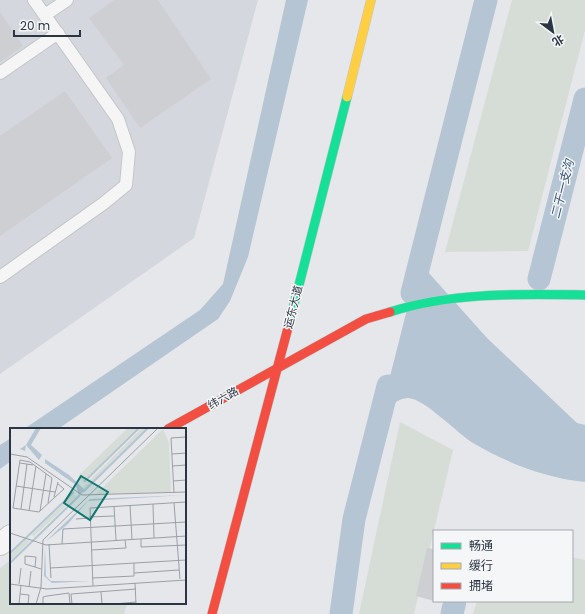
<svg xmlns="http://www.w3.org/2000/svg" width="585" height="614" viewBox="0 0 585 614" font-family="Poppins,'Noto Sans SC',sans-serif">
<rect width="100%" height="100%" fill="#e5e7ea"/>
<!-- built -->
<polygon fill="#d4d7dd" points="0,0 258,0 194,238 0,374"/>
<!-- green -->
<g fill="#d6ddd6">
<polygon points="512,0 585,0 585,30 528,251 445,252"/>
<polygon points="400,422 453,450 414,614 359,614"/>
<polygon points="572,557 585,560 585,614 473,614 477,601 572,601"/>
<polygon points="11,560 11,603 127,603 124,614 0,614 0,568"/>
</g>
<!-- water -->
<g fill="#b5c5d3">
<polygon points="286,0 308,0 248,257 230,301 218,319 58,429 24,429 200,310 223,284"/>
<path d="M419,262L487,338L577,423L585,425V482C546,478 507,463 473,443C458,434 424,398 408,398C397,398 388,409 380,416Z"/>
<polygon points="11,438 11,461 0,469 0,445"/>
</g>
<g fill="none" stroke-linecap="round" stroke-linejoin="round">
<!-- canal -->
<g stroke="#b5c5d3" stroke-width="23">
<polyline points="539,279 585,99"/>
<polyline points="412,293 486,0"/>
<polyline points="341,614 354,519 388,386"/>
<polyline points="452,614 455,601"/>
</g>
</g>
<!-- building -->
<g fill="#cdcfd2">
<polygon points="114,0 158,0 211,79 140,128 106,78 124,65 89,18"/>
<polygon points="0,12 23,46 0,62"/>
<polygon points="65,91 112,158 0,236 0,136"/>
<polygon points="427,548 434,549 434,601 416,596"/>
</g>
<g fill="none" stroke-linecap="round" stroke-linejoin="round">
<!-- lane casing -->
<g stroke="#c3c5c8" stroke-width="14">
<g id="lane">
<polyline points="45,15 67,0"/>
<polyline points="0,73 58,33"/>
<polyline points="0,277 104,203 126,185 129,152 118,119 34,0"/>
</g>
</g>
<!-- street casing -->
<g stroke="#c3c5c8" stroke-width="24">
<polyline id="street" points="0,544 11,536"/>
</g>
<!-- fast casing -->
<g stroke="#c3c5c8" stroke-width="10">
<g id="fast">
<path d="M390,312C452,292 520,294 585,295"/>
<polyline points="289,324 347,97"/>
</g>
</g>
<!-- slow casing -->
<g stroke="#c3c5c8" stroke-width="10">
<polyline id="slow" points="347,97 371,0"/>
</g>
<!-- jam casing -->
<g stroke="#c3c5c8" stroke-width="10">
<g id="jam">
<polyline points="168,429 366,319 390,312"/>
<polyline points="212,614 289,324"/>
</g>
</g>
<!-- lane -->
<use href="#lane" stroke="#f5f5f6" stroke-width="12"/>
<!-- street -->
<use href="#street" stroke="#f5f5f6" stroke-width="22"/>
<!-- fast -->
<use href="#fast" stroke="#16e098" stroke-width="9"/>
<!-- slow -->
<use href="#slow" stroke="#ffcf43" stroke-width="9"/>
<!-- jam -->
<use href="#jam" stroke="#f24e42" stroke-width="9"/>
</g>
<g text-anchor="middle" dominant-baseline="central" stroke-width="3" stroke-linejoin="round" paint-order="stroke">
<!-- street labels -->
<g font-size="11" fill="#2c3543" stroke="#f4f6f8">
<text transform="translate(293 307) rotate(-76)">运东大道</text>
<text transform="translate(223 398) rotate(-29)">纬六路</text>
</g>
<!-- water labels -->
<g font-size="12" font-style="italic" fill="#385575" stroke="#f4f6f8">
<text transform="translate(562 189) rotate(-76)">二干一支沟</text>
</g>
</g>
<!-- overview -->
<g transform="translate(10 428)">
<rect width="176" height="176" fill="#e5e7ea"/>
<path d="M118,0H127L73,54L68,48ZM132,0H137L74,62L73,59ZM153,1L159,15L161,64L85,67ZM64,66L67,68L24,108L21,107ZM16,111L20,113L0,133V127Z" fill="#d6ddd6"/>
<path d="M26,0H31L21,17L32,27L29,32L16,17L15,23L10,21L16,17ZM35,31L59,47L75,62L69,68L66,57L35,35ZM176,67L78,73L57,97L36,113L80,71ZM35,119L36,148L41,153H81L42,155L34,148Z" fill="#b5c5d3"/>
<path fill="none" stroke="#b5c5d3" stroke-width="2" d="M74,54L129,0M73,64L138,0M0,125L64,64M0,135L70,67"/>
<path fill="none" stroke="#9ba0a7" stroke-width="1" d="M0,26L17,29L72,67L176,64M162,26L176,25M10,35L23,37M162,38L176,37M163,53L176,52M6,58L45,64M164,65L161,10L176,9M44,69L48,54M38,75L42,50L20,34L10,32L3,80L29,84L44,70L54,61L47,55M164,75L170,151M143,76L144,110M120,77L122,111M104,78L106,112M11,81L17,36M19,83L26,38M30,83L36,46M79,89L104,88M66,91L79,90M0,105L36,117L176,108M131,111V119L176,117M39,116L41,150M52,116L53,101L176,94M81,122L116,120L115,112M25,139L26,129L15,128V136L25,139L31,141M40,140L176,132M124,145L169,142M82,150L124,148V135M125,155L126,176M0,156L37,161L176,152M9,156L11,140M83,158L80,80L176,74M19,159L21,143M91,164L92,176M10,166L19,167L18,176M9,176L11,157M26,176L31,159L33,112L148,0M33,176V169L37,168L59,165L60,176M62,176L61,166L126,161M104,176L126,174"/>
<path fill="#0f766e" fill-opacity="0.15" stroke="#0f766e" stroke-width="2" d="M71,48L98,64L80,92L54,75Z"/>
<rect width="176" height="176" fill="none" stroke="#2c3543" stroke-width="2"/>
</g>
<!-- legend -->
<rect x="433" y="530" width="140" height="72" fill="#f4f6f8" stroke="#a4a9b0"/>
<rect x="441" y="543" width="20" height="6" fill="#16e098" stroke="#a4a9b0"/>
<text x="469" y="550" font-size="12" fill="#2c3543">畅通</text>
<rect x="441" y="563" width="20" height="6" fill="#ffcf43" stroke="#a4a9b0"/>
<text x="469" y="570" font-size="12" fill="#2c3543">缓行</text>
<rect x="441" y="583" width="20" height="6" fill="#f24e42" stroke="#a4a9b0"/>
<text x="469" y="590" font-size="12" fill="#2c3543">拥堵</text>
<!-- north arrow -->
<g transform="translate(553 32) rotate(148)" stroke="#f4f6f8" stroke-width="3" paint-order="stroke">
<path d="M0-3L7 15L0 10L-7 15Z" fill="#2c3543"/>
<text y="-6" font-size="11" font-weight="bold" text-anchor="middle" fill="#2c3543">北</text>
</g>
<!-- scale -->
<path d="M14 30v6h66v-6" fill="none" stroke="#2c3543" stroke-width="2"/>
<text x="20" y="30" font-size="12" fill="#2c3543" stroke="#f4f6f8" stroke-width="3" paint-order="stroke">20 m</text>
</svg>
